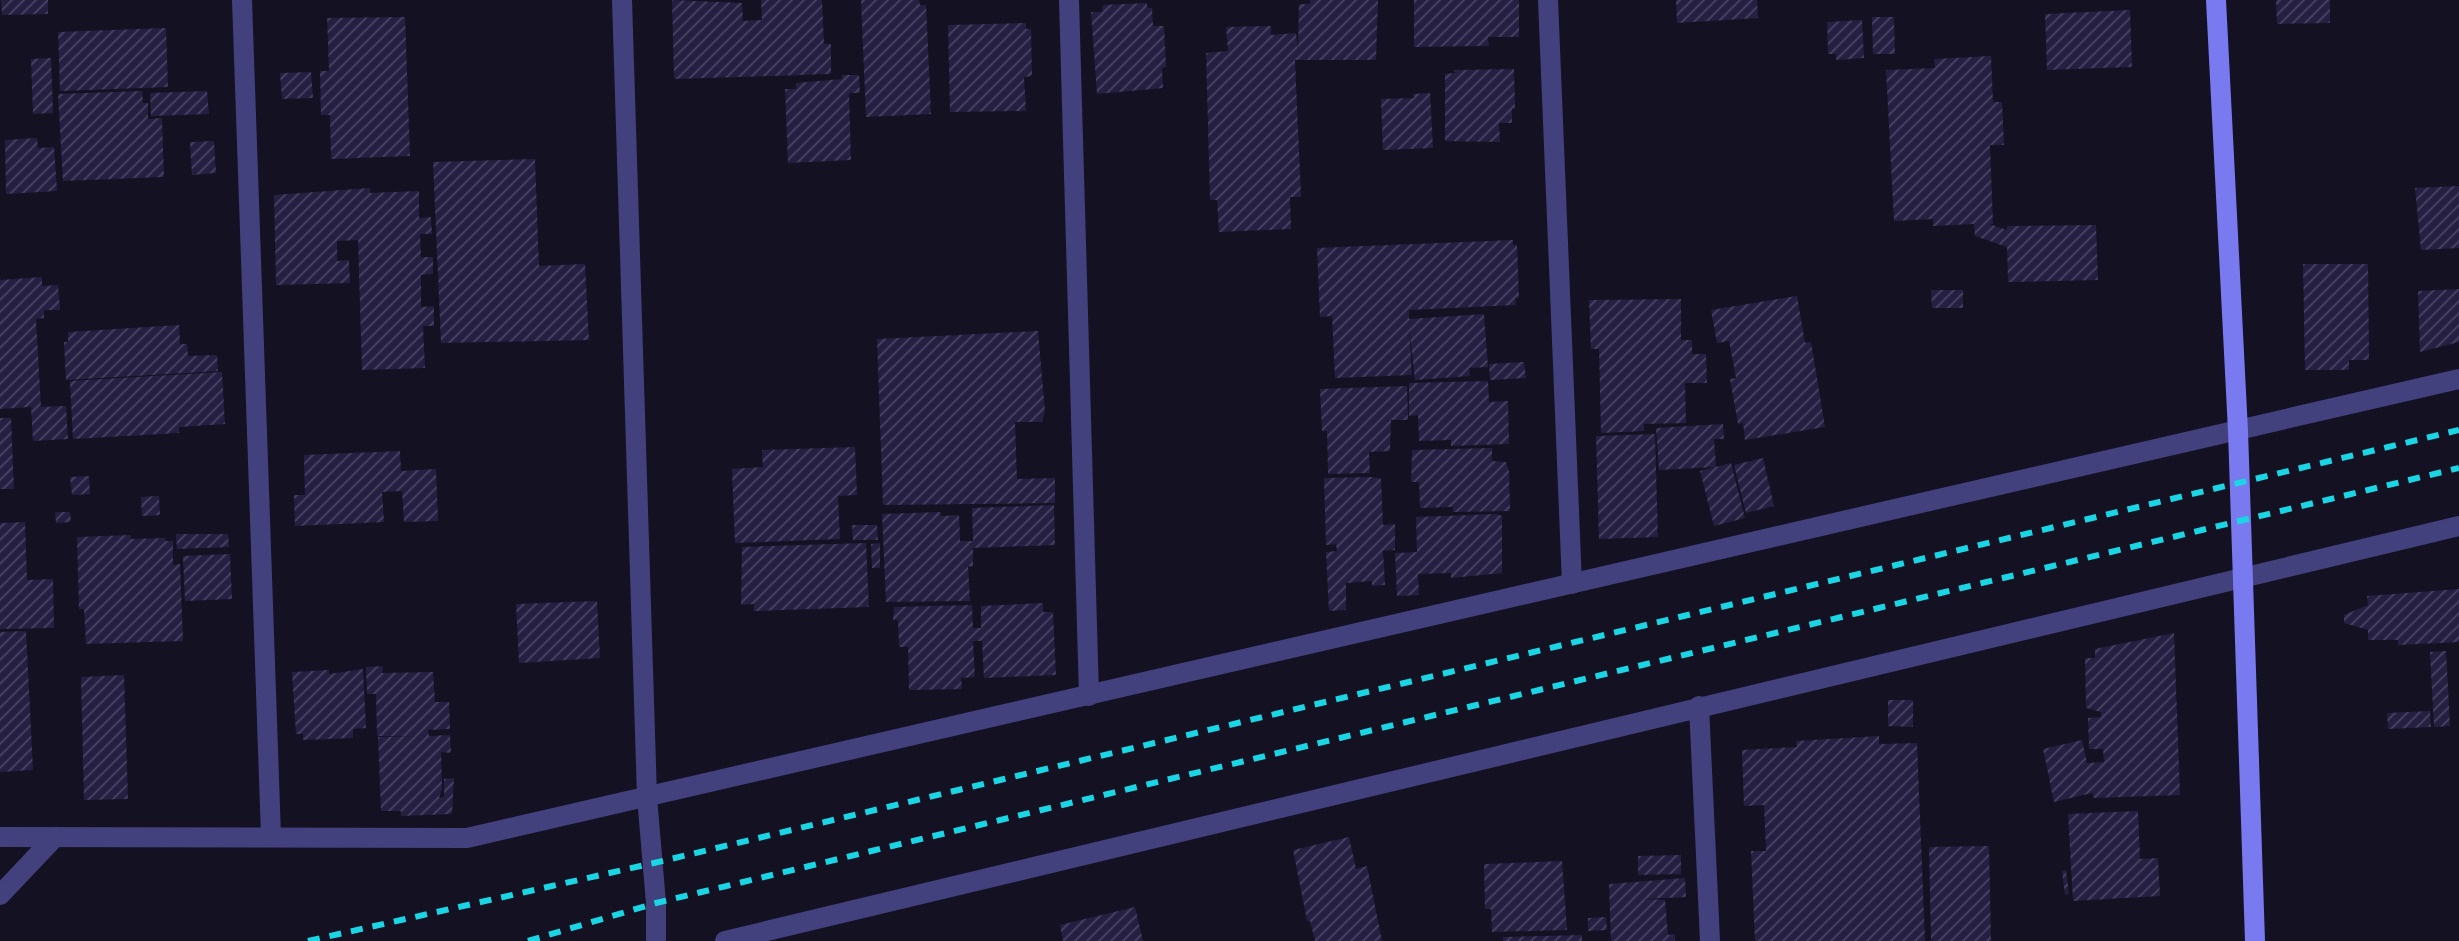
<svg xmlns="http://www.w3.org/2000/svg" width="2459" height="941" viewBox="0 0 2459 941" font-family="'Work Sans',sans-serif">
<defs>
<pattern id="building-hatch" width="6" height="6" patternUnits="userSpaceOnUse" patternTransform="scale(2)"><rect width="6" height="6" fill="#251f42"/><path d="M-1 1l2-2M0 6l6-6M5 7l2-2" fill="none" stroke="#443f5e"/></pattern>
</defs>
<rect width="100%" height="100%" fill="#141123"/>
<!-- building -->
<g fill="url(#building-hatch)">
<polygon points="1,0 48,0 48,14 2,15"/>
<polygon points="672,0 742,3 743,21 762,20 761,0 822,0 824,44 831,44 831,74 674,79"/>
<polygon points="861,0 919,0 920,5 926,5 931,114 866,117"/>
<polygon points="1310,0 1378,0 1376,60 1295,60 1301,197 1290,197 1291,229 1219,232 1217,200 1210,200 1206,53 1228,51 1226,27 1271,26 1271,35 1296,33 1298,49 1299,4 1310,4"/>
<polygon points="1414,0 1519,0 1519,37 1488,37 1489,46 1414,47"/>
<polygon points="1676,0 1757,0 1758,18 1677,23"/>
<polygon points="2276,0 2330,0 2330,23 2277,24"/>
<polygon points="1147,3 1147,8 1152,8 1153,26 1164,26 1166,67 1162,68 1163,88 1097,94 1091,12 1102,12 1103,5"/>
<polygon points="2130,10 2132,67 2047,70 2045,14"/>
<polygon points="405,17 410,156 331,159 330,115 321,115 320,71 329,71 327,18"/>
<polygon points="1872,17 1894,17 1895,54 1873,54"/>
<polygon points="1862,20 1864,58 1836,60 1836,54 1828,54 1827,22"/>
<polygon points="1026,23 1026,29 1031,29 1032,76 1024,77 1026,111 950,112 948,25"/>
<polygon points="166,28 168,87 60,91 58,32"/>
<polygon points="1991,56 1993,102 2002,102 2004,145 1990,145 1993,224 1989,224 2007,230 2007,226 2096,225 2098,280 2008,282 2007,247 1975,236 1974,224 1933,226 1933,219 1894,221 1886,70 1935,68 1934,59"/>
<polygon points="51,58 53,113 33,114 31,59"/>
<polygon points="1514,69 1515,109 1512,109 1512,123 1499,123 1500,142 1445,141 1445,74 1455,73 1454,70"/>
<polygon points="311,72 313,98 282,99 280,73"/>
<polygon points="842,75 859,75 860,93 849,93 851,160 788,163 785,89 796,89 796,83 842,79"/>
<polygon points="142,91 143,103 148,103 148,119 162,118 164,177 63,181 58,94"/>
<polygon points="207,91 209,114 151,116 150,93"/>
<polygon points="1430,93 1433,148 1383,150 1381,99 1414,98 1413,94"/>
<polygon points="37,138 38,148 54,147 57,191 6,194 5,140"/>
<polygon points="214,141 216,173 192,175 190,142"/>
<polygon points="535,159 539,266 585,264 589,340 441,343 433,162"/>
<polygon points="2459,186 2459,248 2421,250 2415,188"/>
<polygon points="370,188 370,193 419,191 419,218 431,217 432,234 420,234 421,257 433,257 433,274 421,275 421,307 434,306 434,326 423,326 425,368 362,370 358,240 337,241 337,261 349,260 350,283 276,285 274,195"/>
<polygon points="1513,240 1513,245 1517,245 1519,298 1515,298 1516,305 1409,310 1409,319 1484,314 1488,367 1469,368 1470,376 1415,380 1409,327 1412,375 1335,378 1332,316 1320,317 1317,248"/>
<polygon points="2303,264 2368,264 2369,360 2349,360 2349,370 2305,370"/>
<polygon points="42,277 42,286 58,285 60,310 44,310 44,318 36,319 41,407 66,406 68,439 33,441 31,407 0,409 0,280"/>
<polygon points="2459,289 2459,342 2420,352 2418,291"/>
<polygon points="1931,290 1963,290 1963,308 1932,308"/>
<polygon points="1797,296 1805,343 1811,342 1825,427 1745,440 1743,423 1738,424 1730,379 1736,378 1729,341 1717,343 1711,310"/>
<polygon points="1681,299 1681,340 1692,340 1692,354 1706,354 1707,383 1685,383 1686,423 1644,424 1644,431 1601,433 1599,349 1591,349 1589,300"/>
<polygon points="179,325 180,344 187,344 188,356 217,355 218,371 66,380 64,342 68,342 68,332"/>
<polygon points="1038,331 1045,411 1042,422 1015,422 1017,479 1055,478 1055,503 883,505 877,339"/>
<polygon points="1524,362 1526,378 1490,380 1489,364"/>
<polygon points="222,372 225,424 179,427 179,433 73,439 70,381"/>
<polygon points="1488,381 1489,402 1508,401 1509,444 1451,446 1451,440 1419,441 1418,415 1409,416 1409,383"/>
<polygon points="1407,386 1408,420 1391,420 1390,451 1369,452 1370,473 1328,474 1327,431 1322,431 1320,389"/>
<polygon points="0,418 11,418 14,489 0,489"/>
<polygon points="1723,424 1724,439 1714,439 1716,467 1659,470 1656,428"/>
<polygon points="1655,434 1658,537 1599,539 1596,436"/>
<polygon points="855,447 857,495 838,496 840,539 735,543 732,469 763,467 762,450"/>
<polygon points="1492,448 1492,461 1506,462 1509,471 1510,511 1453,512 1453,507 1420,508 1419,482 1411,482 1412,450"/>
<polygon points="400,451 401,471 436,469 438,521 404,522 402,491 382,492 384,522 295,526 294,495 305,495 304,455"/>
<polygon points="1763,458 1774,506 1746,513 1734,465"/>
<polygon points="1731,463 1745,518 1714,526 1700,471"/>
<polygon points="89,476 90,494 72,495 70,477"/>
<polygon points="1373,477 1381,479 1383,525 1395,524 1395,550 1383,551 1385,585 1372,586 1372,581 1346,583 1346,610 1329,611 1326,552 1337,551 1336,544 1326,545 1324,478"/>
<polygon points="159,496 160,515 142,516 141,497"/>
<polygon points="1054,505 1055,545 973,548 973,567 968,566 970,601 886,602 882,514 940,512 941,516 959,515 960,541 973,541 972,508"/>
<polygon points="55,512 70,512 71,522 56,523"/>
<polygon points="1496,514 1502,516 1502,573 1451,578 1451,573 1418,574 1419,595 1397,596 1395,553 1417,552 1416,517"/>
<polygon points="25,522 27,580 53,579 54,628 0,629 0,523"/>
<polygon points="852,525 877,525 878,540 853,540"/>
<polygon points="176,534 228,534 229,547 177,549"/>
<polygon points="131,535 131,539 166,538 165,541 173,541 173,565 180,564 183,641 86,644 84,609 79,609 77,537"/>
<polygon points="866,543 869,607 754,611 754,604 741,605 742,547"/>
<polygon points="880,543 880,568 872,568 871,544"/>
<polygon points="230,554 232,599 185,601 183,556"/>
<polygon points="2459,589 2459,642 2398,645 2398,640 2368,640 2368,630 2344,623 2344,615 2368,605 2367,596"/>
<polygon points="597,601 600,658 519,663 516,604"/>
<polygon points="1043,603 1043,612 1053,612 1056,675 984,678 982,641 973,641 975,677 961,678 962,689 909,690 908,647 899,647 898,620 893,620 894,607 972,605 973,628 981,628 981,606"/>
<polygon points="26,631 33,770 0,772 0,632"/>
<polygon points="2174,633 2180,795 2094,798 2092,793 2054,802 2043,749 2082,740 2087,763 2104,762 2103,749 2089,749 2088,718 2101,717 2101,712 2086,708 2085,658 2095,658 2095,649"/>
<polygon points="2446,651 2450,726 2434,727 2430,652"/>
<polygon points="383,666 382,673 433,672 435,702 449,702 450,729 428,730 429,736 450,735 451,753 441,752 442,789 439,798 444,797 444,779 454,778 452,814 401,816 401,811 381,811 378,737 420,736 377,736 376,694 367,694 366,667"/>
<polygon points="363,669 366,728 353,729 353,738 303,740 303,734 296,734 292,672 329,670 329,674"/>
<polygon points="124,675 128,799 84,800 81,677"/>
<polygon points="1888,700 1913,700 1913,727 1888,726"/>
<polygon points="2430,711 2431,727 2388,729 2387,713"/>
<polygon points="1879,736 1879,744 1917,743 1925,941 1755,941 1751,851 1766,851 1764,805 1744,806 1742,750 1797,747 1796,741"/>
<polygon points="2138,811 2140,859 2158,858 2160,896 2073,901 2068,814"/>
<polygon points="1349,837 1356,869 1367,866 1382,941 1315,941 1310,921 1307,921 1293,850"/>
<polygon points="1989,846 1991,941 1931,941 1929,847"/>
<polygon points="1681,855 1681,874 1638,875 1638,856"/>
<polygon points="1562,861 1567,930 1492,932 1491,909 1485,909 1484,864"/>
<polygon points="2066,870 2069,894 2065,895 2062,871"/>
<polygon points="1685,878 1686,897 1642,899 1665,900 1668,935 1675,934 1675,941 1611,941 1609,884"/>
<polygon points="1135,907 1143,941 1063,941 1060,925"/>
<polygon points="1606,917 1607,930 1588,931 1588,918"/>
<polygon points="1582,935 1582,941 1503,941 1503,937"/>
</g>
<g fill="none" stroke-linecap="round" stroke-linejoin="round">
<!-- lane -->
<polyline stroke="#42417d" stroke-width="20" points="0,895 55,837"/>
<!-- street -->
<g stroke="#42417d" stroke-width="20">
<polyline points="242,0 271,836"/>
<polyline points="622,0 647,797 656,903 656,941"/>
<polyline points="1069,0 1089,696"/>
<polyline points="1548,0 1572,584"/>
<polyline points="1699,706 1710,941"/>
<polyline points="0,837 467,838 2459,379"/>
<polyline points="725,941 2459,526"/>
</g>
<!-- secondary -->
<polyline stroke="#797af0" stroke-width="20" points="2216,0 2238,431 2255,941"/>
<!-- rail -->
<g stroke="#1ad6e4" stroke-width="6" stroke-dasharray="12 10" stroke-linecap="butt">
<polyline points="308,941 654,863 2459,430"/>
<polyline points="528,941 656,903 2459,468"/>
</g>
</g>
</svg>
